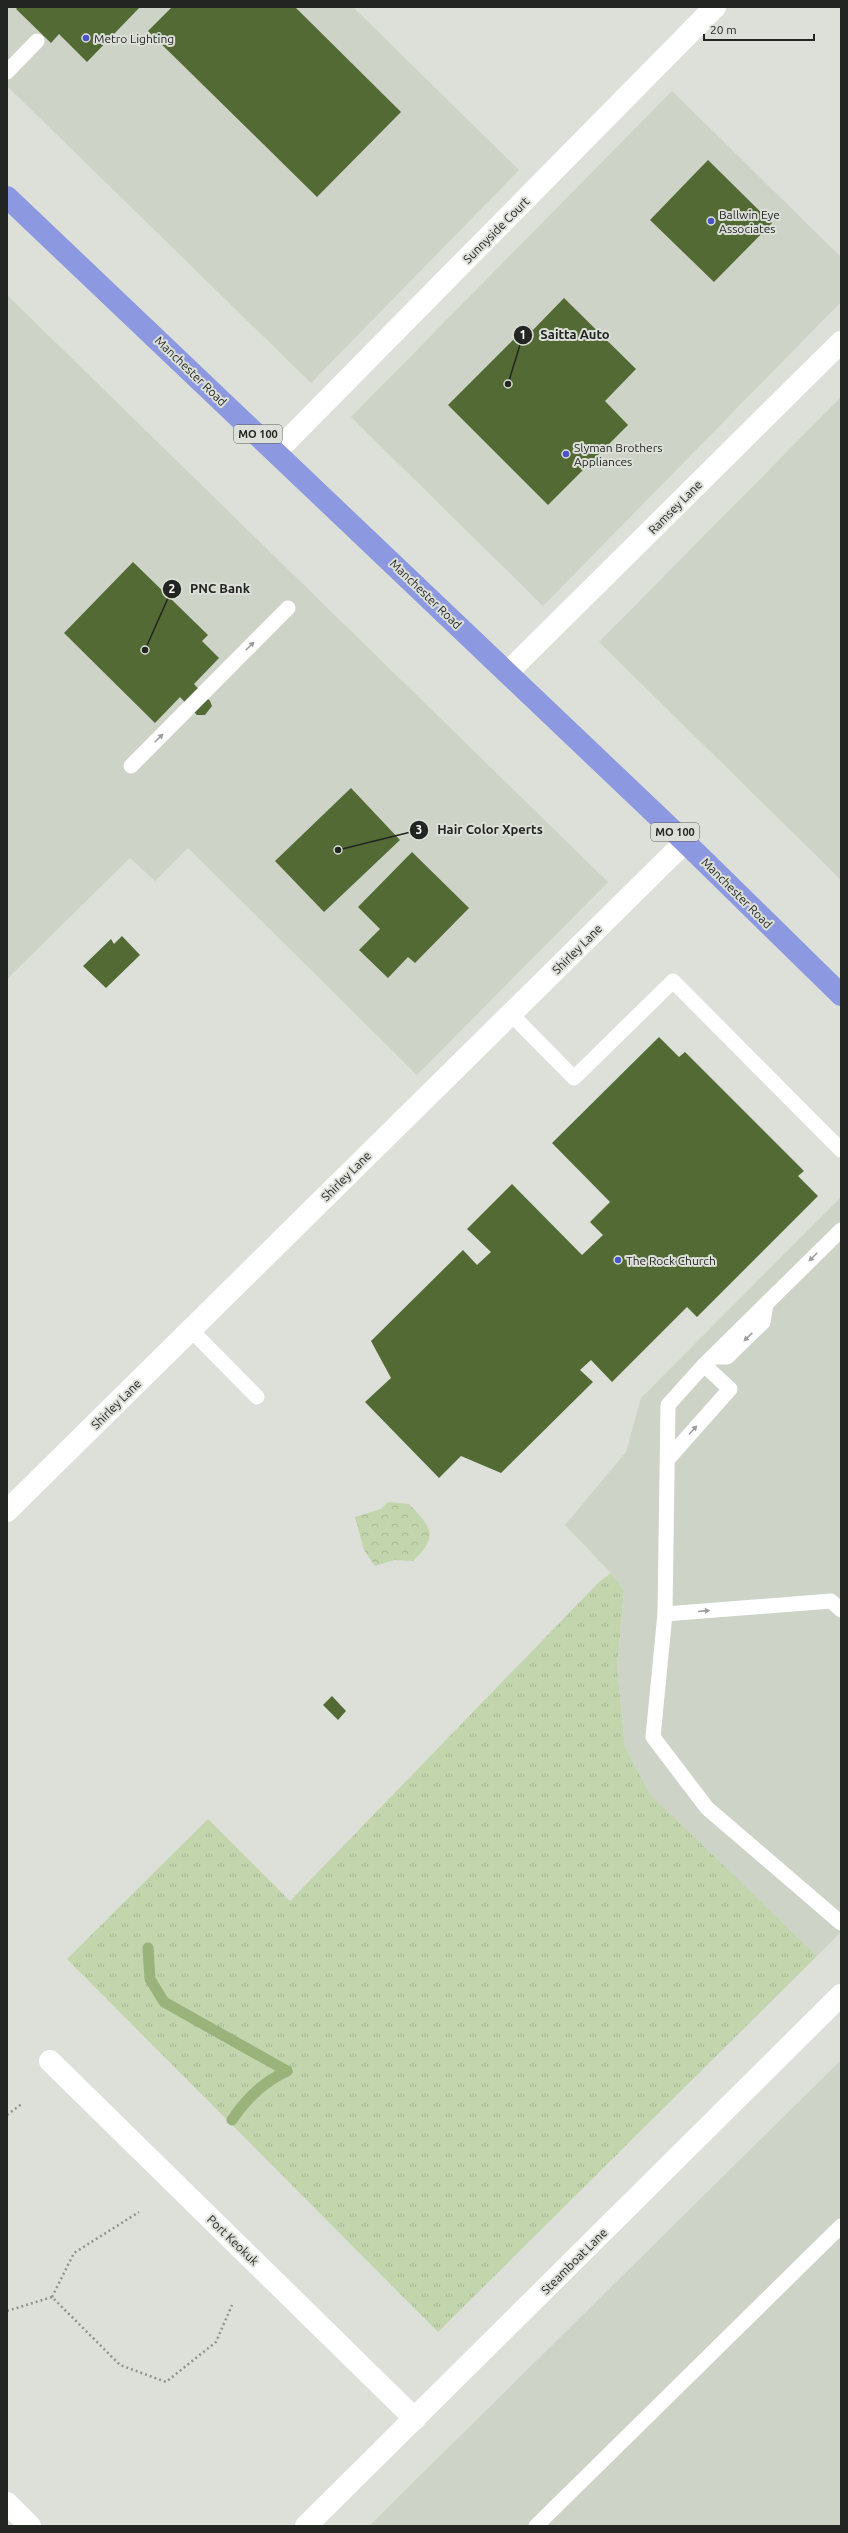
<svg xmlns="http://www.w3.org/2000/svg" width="848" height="2533" viewBox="0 0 848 2533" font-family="Ubuntu,sans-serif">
<defs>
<pattern id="grass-tufts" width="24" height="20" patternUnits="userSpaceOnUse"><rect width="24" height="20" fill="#c2d5ad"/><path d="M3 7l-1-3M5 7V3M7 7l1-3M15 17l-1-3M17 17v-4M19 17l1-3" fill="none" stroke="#a6b795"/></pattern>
<pattern id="park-crowns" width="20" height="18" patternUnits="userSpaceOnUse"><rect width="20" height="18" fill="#c2d5ad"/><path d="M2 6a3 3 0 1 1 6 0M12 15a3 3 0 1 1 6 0" fill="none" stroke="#a6b795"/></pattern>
</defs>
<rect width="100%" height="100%" fill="#dce0d8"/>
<!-- built -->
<g fill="#cdd3c6">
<polygon points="7,7 353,7 519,170 311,383 7,86"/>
<polygon points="672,91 841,257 841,302 543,606 351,417"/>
<polygon points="7,295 608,882 417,1075 188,848 155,881 130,858 7,979"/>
<polygon points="841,397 841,880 599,642"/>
<polygon points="841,1197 841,1932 817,1956 650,1794 625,1747 617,1667 624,1591 611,1573 565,1525 626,1452 641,1398"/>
<polygon points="841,2060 841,2526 369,2526"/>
</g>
<!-- grass -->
<polygon fill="url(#grass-tufts)" points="611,1573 624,1591 617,1667 625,1747 650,1794 817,1956 438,2332 67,1959 208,1819 290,1901 598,1583"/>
<!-- park -->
<path fill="url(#park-crowns)" d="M388,1502L409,1504C432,1528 439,1536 413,1561L394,1560L375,1566L364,1550L355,1517L381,1509Z"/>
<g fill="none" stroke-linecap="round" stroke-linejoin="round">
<!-- stream -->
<g stroke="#99b37b" stroke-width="11">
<polyline points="148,1948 150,1979 164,2002 287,2071"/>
<path d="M232,2120C246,2099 265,2081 287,2071"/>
</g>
</g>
<!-- building -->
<g fill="#536a35">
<polygon points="18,7 140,7 87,62 59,34 51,43 16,9"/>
<polygon points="172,7 295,7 401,112 317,197 148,31"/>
<polygon points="708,160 772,223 714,282 650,220"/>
<polygon points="564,298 636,369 605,401 628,425 548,505 448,405 528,325 533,330"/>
<polygon points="133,562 208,635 202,641 219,658 194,684 210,701 212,706 205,715 197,715 180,697 155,723 64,633"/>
<polygon points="351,788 400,840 324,912 275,861"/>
<polygon points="412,852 469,908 415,963 408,957 388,978 359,950 380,929 358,907"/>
<polygon points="122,936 140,955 106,988 83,966 111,939 114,944"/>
<polygon points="659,1037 679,1057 685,1052 804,1171 798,1176 818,1196 697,1317 687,1307 612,1382 591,1360 580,1370 593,1382 501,1473 461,1456 439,1478 365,1402 391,1378 371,1341 463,1250 477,1265 491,1252 467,1229 512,1184 582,1255 603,1235 590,1222 610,1202 552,1143"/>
<polygon points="332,1696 346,1711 338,1720 323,1705"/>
</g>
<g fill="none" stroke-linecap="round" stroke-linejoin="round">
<!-- path -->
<g stroke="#91948e" stroke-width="2.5" stroke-dasharray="2 3" stroke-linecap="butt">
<polyline points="7,2115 23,2103"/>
<polyline points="52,2297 74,2253 139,2212"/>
<polyline points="7,2311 52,2297 120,2365 166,2382 216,2342 232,2305"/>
</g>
<!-- service -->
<g stroke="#fff" stroke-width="15">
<polyline points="7,72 37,41"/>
<polyline points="131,766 288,608"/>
<polyline points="511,1014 574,1078 673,981 841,1150"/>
<polyline points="191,1330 257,1397"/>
<polyline points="712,1357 727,1357 763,1322 766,1304"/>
<polyline points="704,1365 668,1405 665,1614 653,1737 707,1808 841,1923"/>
<polyline points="668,1459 730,1389 704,1365 841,1230"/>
<polyline points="665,1614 831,1601 841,1610"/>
<polyline points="536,2526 841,2226"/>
</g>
<!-- minor -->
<g stroke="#fff" stroke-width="22">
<polyline points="276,452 715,7"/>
<polyline points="508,672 841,342"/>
<polyline points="7,1511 685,842"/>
<polyline points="50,2061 415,2419"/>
<polyline points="7,2503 30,2526"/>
<polyline points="306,2526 841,1995"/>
</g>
<!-- trunk -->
<polyline stroke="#8c98df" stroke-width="22" points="7,197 685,842 841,995"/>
</g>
<!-- one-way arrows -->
<defs><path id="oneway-solid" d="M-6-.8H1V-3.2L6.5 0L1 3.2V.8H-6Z"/></defs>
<g fill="#9c9d9c">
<use href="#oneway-solid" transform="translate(250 646) rotate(-45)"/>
<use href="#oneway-solid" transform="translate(159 738) rotate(-45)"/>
<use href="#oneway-solid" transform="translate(813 1257) rotate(135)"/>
<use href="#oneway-solid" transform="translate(748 1337) rotate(136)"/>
<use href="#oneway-solid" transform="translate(693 1430) rotate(-48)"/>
<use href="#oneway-solid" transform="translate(704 1611) rotate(-5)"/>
</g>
<!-- markers -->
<g fill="#4954c9" stroke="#dce0d8" stroke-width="1.5">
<circle cx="86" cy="38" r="4"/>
<circle cx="711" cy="221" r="4"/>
<circle cx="566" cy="454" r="4"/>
<circle cx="618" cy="1260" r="4"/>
</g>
<g text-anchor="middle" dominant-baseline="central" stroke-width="4" stroke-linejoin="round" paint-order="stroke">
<!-- shield labels -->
<g fill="#dce0d8" stroke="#5a5d59" stroke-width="1">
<rect x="234" y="425" width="48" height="18" rx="3"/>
<rect x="651" y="823" width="48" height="18" rx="3"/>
</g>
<g font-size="11" font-weight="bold" fill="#232522">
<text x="258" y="434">MO 100</text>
<text x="675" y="832">MO 100</text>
</g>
<!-- poi labels -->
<g font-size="12" fill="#232522" stroke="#dce0d8" text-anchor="start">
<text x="94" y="38">Metro Lighting</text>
<text x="719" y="214">Ballwin Eye<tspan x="719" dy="14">Associates</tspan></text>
<text x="574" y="447">Slyman Brothers<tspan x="574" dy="14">Appliances</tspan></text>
<text x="626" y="1260">The Rock Church</text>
</g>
<!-- street labels -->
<g font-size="12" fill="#232522" stroke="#dce0d8">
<text transform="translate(496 230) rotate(-45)">Sunnyside Court</text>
<text transform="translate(191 371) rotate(44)">Manchester Road</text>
<text transform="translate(675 507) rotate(-45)">Ramsey Lane</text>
<text transform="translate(426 594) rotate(44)">Manchester Road</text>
<text transform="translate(737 893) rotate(45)">Manchester Road</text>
<text transform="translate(577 949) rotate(-45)">Shirley Lane</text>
<text transform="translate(346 1176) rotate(-45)">Shirley Lane</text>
<text transform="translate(116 1404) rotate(-45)">Shirley Lane</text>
<text transform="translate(233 2240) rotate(44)">Port Keokuk</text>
<text transform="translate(574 2261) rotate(-45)">Steamboat Lane</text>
</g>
</g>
<!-- callouts -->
<path fill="none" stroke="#232522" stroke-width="1.5" d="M508 384L523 335M145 650L172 589M338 850L419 830"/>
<g fill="#232522" stroke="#dce0d8" stroke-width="1.5">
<circle cx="508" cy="384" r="4"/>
<circle cx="145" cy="650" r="4"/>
<circle cx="338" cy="850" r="4"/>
<circle cx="523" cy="335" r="10"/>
<circle cx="172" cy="589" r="10"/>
<circle cx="419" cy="830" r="10"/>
</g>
<g font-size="12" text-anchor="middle" font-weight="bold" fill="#fff">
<text x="523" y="339">1</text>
<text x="172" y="593">2</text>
<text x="419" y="834">3</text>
</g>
<g font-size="13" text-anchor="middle" font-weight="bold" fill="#232522" stroke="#dce0d8" stroke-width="4" stroke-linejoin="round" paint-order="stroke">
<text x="575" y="339">Saitta Auto</text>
<text x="220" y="593">PNC Bank</text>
<text x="490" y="834">Hair Color Xperts</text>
</g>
<!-- border -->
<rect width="848" height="2533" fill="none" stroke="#232522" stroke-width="16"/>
<!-- scale -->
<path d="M704 34v6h110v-6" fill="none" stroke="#232522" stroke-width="2"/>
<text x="710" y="34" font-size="12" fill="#232522" stroke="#dce0d8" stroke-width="3" paint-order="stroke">20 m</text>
</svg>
